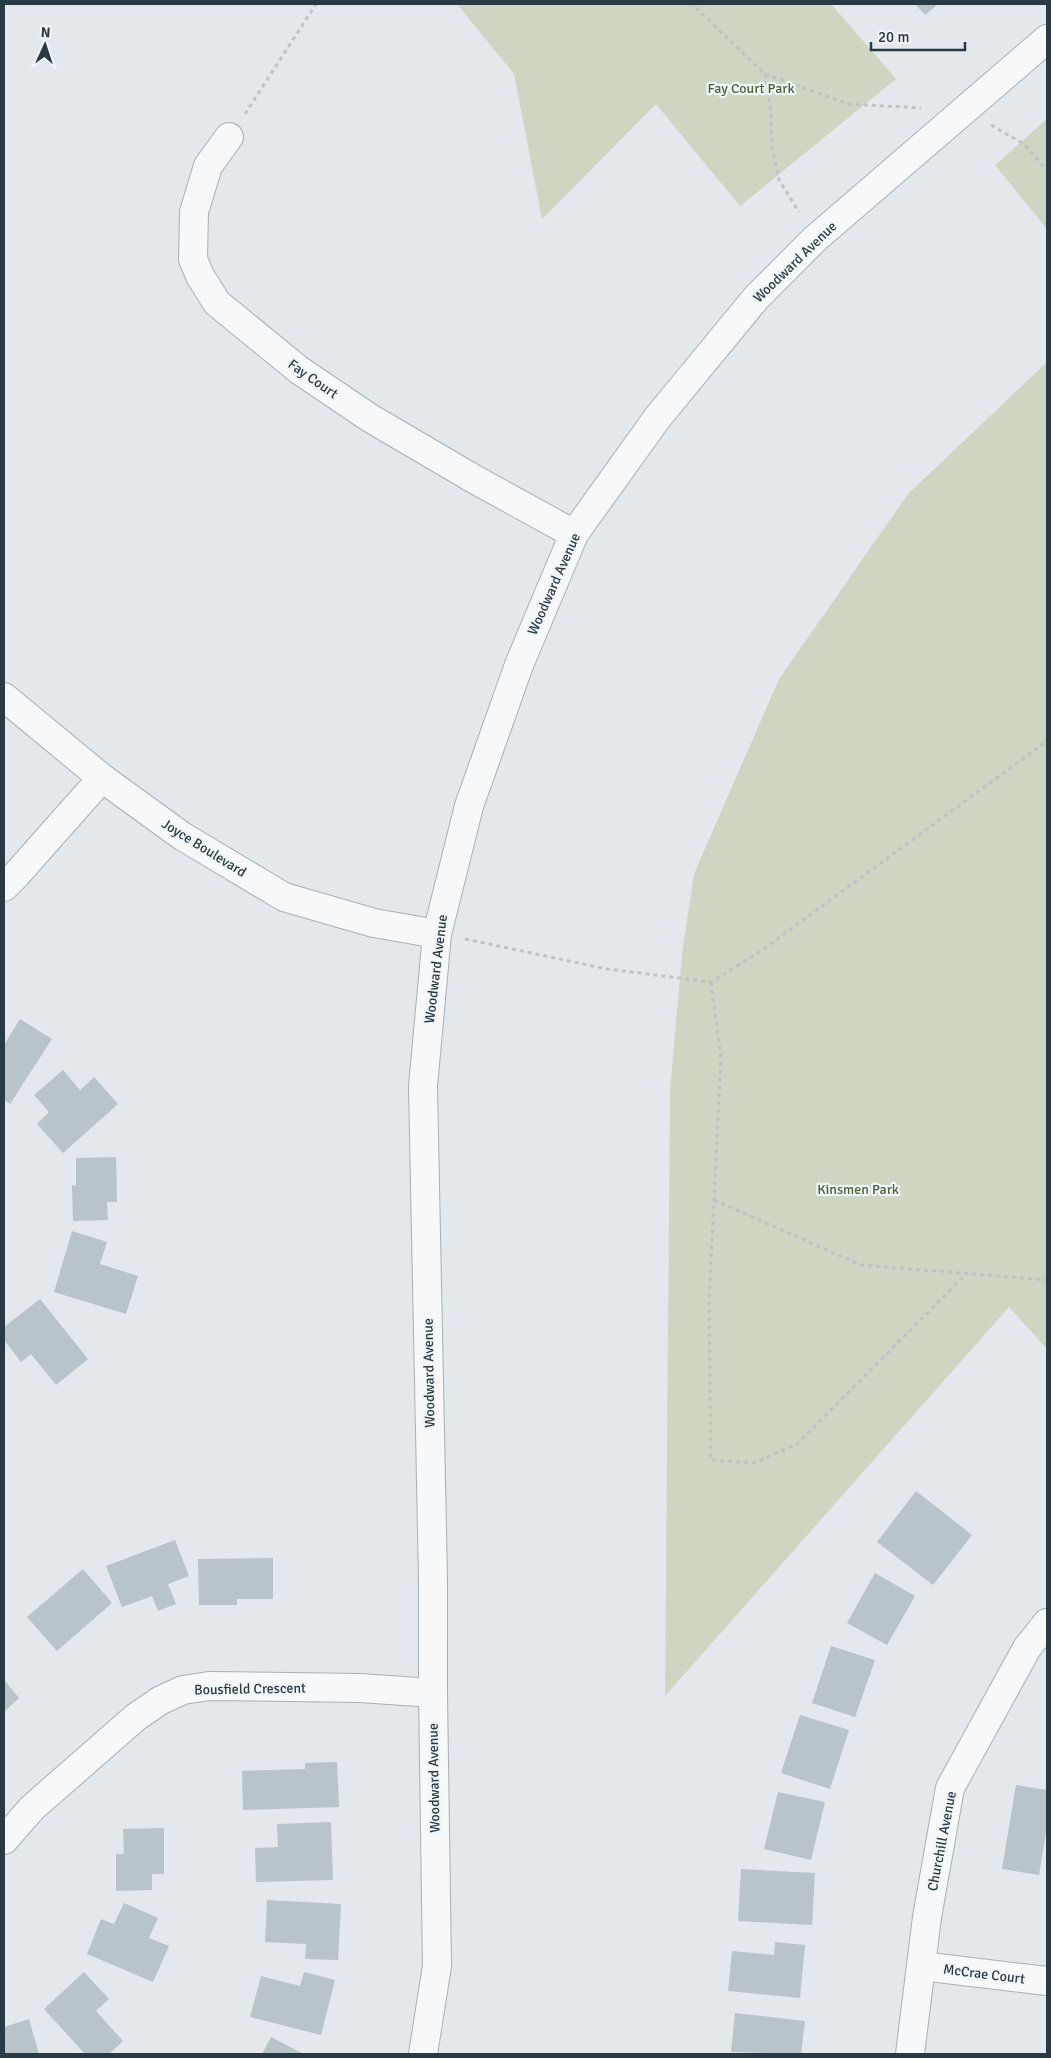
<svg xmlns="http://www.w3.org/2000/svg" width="1051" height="2058" viewBox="0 0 1051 2058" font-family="Signika,sans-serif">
<rect width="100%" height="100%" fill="#e2e8ec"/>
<!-- green -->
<g fill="#ccd6c3">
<polygon points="457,4 831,4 896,79 740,206 656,104 542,219 514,74"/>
<polygon points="1047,119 1047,229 995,165"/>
<polygon points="1047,362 1047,1349 1009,1307 665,1696 670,1091 682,955 694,874 779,679 908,494"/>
</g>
<!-- building -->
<g fill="#b9c3ca">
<polygon points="915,4 938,4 925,15"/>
<polygon points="20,1019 52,1039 10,1104 4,1100 4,1045"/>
<polygon points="63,1070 80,1090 94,1077 118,1104 63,1153 37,1124 49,1112 34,1095"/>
<polygon points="116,1157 117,1202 107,1202 108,1220 73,1221 72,1185 76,1186 76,1158"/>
<polygon points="72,1231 107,1242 100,1264 138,1276 126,1314 54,1292"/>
<polygon points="40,1299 88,1359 56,1385 31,1354 21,1362 4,1340 4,1327"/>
<polygon points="916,1491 972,1535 933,1585 877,1542"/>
<polygon points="175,1540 189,1576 168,1584 176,1604 158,1611 152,1596 122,1607 106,1566"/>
<polygon points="273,1558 273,1599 237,1599 237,1605 199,1605 198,1559"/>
<polygon points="83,1569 112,1603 57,1651 27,1617"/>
<polygon points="875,1573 915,1596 887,1645 847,1623"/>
<polygon points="831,1646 875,1660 855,1717 812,1703"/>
<polygon points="4,1680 19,1698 4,1712"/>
<polygon points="800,1715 849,1730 830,1789 781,1773"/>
<polygon points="337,1762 339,1807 243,1810 242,1771 305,1769 305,1763"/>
<polygon points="1016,1785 1047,1790 1047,1826 1039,1875 1002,1869"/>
<polygon points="778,1792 825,1802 811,1860 764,1849"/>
<polygon points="331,1822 333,1880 256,1882 255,1848 278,1847 277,1824"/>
<polygon points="164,1828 164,1874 152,1874 152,1890 116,1891 116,1854 124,1854 123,1829"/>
<polygon points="741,1869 815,1873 812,1925 738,1921"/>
<polygon points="267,1900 341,1904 338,1960 305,1959 306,1944 265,1942"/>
<polygon points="124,1903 158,1918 149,1938 169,1946 153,1982 87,1954 101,1919 114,1924"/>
<polygon points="775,1942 805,1945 800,1998 728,1991 732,1951 774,1955"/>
<polygon points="84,1972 109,1999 96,2011 123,2041 109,2054 85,2054 44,2009"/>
<polygon points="304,1972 335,1980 321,2035 250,2017 261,1976 300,1986"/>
<polygon points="735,2013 805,2021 801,2054 731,2052"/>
<polygon points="29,2019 39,2054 4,2054 4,2027"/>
<polygon points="271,2037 304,2054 262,2054"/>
</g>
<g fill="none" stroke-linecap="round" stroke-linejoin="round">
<!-- minor casing -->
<g stroke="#a7b0b7" stroke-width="30">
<g id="minor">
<polyline points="229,137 208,166 194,212 193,259 200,276 217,303 299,370 370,418 474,479 574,534"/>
<polyline points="4,697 102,778 182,836 284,897 374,923 437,934"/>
<polyline points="4,887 16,875 102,778"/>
<polyline points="4,1840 32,1808 136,1717 161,1700 183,1690 209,1686 360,1688 433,1693"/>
<polyline points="921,1966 1047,1981"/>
<polyline points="423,2054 437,1966 433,1693 433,1580 423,1086 437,934 469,806 519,665 574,534 658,417 756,298 816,238 1047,39"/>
<polyline points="910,2054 927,1917 950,1788 1027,1648 1047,1623"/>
</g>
</g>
<!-- path -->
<g stroke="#bdc3c7" stroke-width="3" stroke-dasharray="4 4" stroke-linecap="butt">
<polyline points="689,4 696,8 765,74 771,112 772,147 779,180 799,212"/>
<polyline points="765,74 849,104 921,108"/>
<polyline points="245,114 316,4"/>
<polyline points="991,125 1024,144 1047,171"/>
<polyline points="465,939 607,969 711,982 761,951 1047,741"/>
<polyline points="711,982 721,1058 709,1302 711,1460 754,1463 797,1444 966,1274"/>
<polyline points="714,1200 861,1265 1047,1280"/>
</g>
<!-- minor -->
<use href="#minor" stroke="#f6f8f9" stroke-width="28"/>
</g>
<g text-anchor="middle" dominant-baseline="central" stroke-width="4.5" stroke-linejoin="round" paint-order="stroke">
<!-- park labels -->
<g font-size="14" fill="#486135" stroke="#f2f6f9">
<text x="751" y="88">Fay Court Park</text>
<text x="858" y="1189">Kinsmen Park</text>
</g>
<!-- street labels -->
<g font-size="14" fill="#293a45" stroke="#f2f6f9">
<text transform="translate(795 262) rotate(-44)">Woodward Avenue</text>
<text transform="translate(313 379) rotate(35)">Fay Court</text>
<text transform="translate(554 584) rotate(-66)">Woodward Avenue</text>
<text transform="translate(204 848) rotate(32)">Joyce Boulevard</text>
<text transform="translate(436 969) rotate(-83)">Woodward Avenue</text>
<text transform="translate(429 1373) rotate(-91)">Woodward Avenue</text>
<text transform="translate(250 1689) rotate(-1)">Bousfield Crescent</text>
<text transform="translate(434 1778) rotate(-91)">Woodward Avenue</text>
<text transform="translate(942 1841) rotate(-79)">Churchill Avenue</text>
<text transform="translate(984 1974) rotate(7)">McCrae Court</text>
</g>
</g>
<!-- border -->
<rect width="1051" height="2058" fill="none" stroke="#293a45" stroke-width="10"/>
<!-- north arrow -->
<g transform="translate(45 45) rotate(3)" stroke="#f2f6f9" stroke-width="4" paint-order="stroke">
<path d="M0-4L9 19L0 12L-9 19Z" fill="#293a45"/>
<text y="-8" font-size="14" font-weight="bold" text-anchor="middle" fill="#293a45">N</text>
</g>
<!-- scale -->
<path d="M871 42v8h94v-8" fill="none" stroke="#293a45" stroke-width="2.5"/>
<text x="878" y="42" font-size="15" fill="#293a45" stroke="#f2f6f9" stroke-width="4" paint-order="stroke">20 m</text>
</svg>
